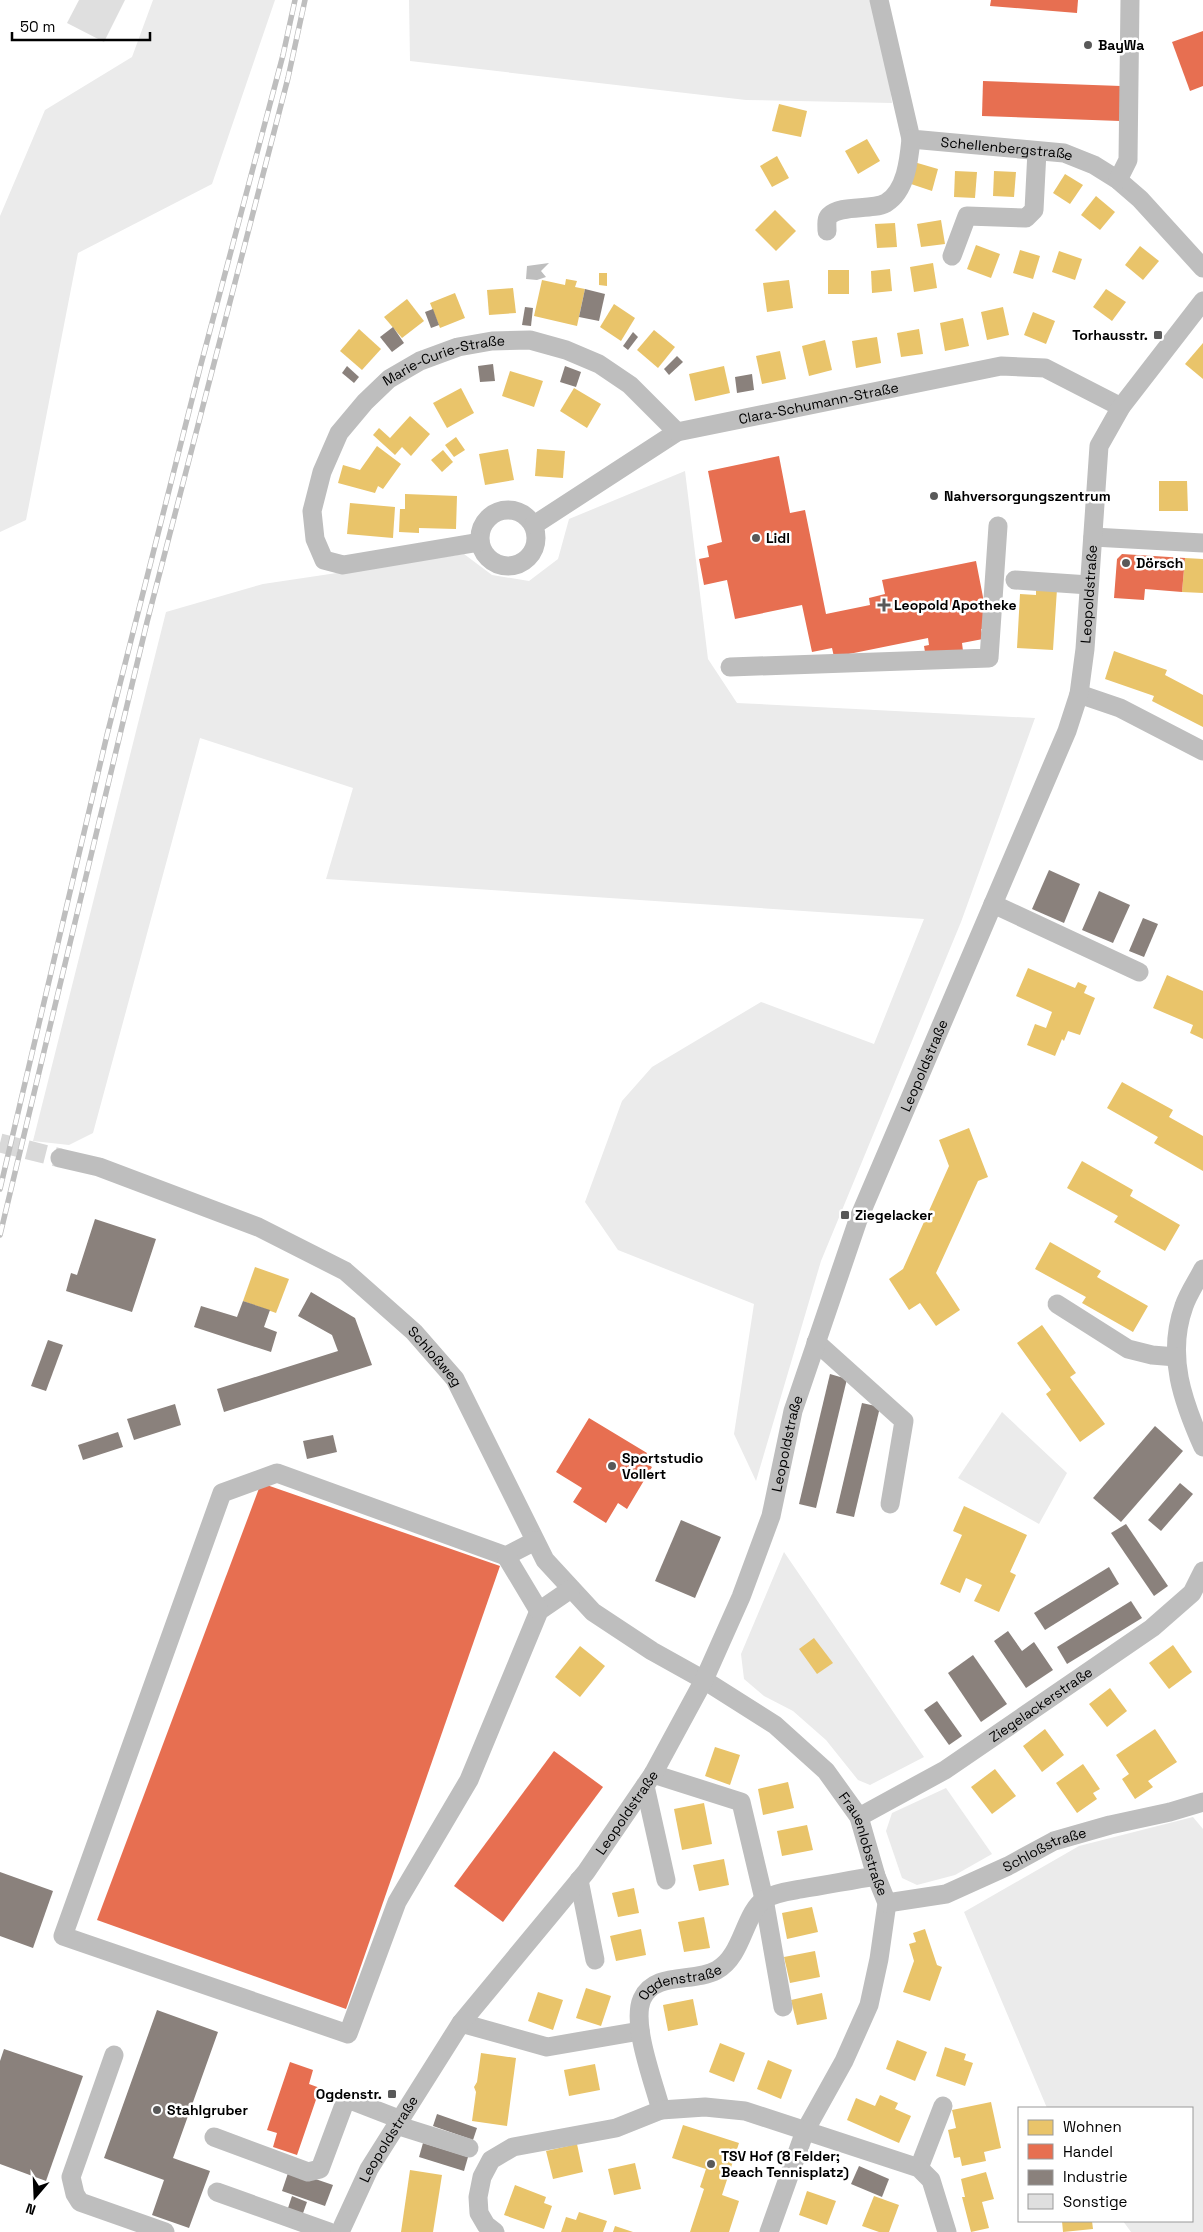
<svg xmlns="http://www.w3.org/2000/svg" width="1203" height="2232" viewBox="0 0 1203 2232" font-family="'Space Grotesk',sans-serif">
<rect width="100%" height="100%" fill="#fff"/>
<!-- green -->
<g fill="#ebebeb">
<polygon points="153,0 275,0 212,184 78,253 26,520 0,532 0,216 45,110 132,57"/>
<polygon points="409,0 879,0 892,103 746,100 410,61"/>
<polygon points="685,471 708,659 737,703 1035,718 961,922 821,1261 756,1481 734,1434 754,1304 618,1250 585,1202 622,1101 652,1067 761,1002 874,1044 924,919 326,879 353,788 200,738 93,1133 69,1145 33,1141 166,612 263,584 464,554 492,575 529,581 558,559 569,519"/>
<polygon points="1002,1412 1067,1473 1039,1524 958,1478"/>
<polygon points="784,1552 924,1757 870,1785 858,1780 826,1740 793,1711 764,1696 744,1679 741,1654"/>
<polygon points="946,1788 992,1854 955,1875 917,1885 902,1878 886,1831 892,1813"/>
<polygon points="1193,1817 1203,1829 1203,2232 1131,2232 1123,2221 1192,2221 1192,2108 1047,2108 964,1912 1079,1846"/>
</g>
<!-- water -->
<polygon fill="#bebebe" points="549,263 541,271 546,277 537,280 526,279 527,266"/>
<!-- homes -->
<g fill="#e9c46a">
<polygon points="779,104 807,111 801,137 772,131"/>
<polygon points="867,139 880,161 858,174 845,151"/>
<polygon points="777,156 789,178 772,187 760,166"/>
<polygon points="914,162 938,169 932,191 908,183"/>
<polygon points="955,171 977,172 975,198 954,197"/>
<polygon points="994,171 1016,172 1014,197 993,196"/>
<polygon points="1065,174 1083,185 1070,204 1053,193"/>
<polygon points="1096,196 1115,212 1100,230 1081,215"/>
<polygon points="775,210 796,231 776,251 755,230"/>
<polygon points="941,220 945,244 921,247 917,224"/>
<polygon points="895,223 897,247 877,248 875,224"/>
<polygon points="976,245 1000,254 991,278 967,269"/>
<polygon points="1140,246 1159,261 1143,280 1125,265"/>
<polygon points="1020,250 1040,256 1033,279 1013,273"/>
<polygon points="1059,251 1082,259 1075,280 1052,272"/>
<polygon points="933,263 937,288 914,292 910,267"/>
<polygon points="890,269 892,291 872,293 871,271"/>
<rect x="828" y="270" width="21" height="24"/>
<polygon points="599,273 607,273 607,286 599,285"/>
<polygon points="566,279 577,281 575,287 585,289 577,326 534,316 542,280 565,285"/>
<polygon points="789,280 793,308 767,312 763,283"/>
<polygon points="513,288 516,313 489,315 487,290"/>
<polygon points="1106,289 1126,302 1112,321 1093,307"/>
<polygon points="455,293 465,318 440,328 430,303"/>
<polygon points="407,299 424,321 402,338 384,317"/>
<polygon points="614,304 635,318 621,341 600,327"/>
<polygon points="1003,307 1009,335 987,340 981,312"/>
<polygon points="1033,312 1055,321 1046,344 1024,335"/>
<polygon points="963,318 969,346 945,351 940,323"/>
<polygon points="359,329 381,349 362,370 340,351"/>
<polygon points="919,329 923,354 901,357 897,333"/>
<polygon points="654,330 675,347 658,368 637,350"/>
<polygon points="877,337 881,363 856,368 852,341"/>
<polygon points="825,340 832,370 809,376 802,346"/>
<polygon points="1203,343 1203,379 1185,364"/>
<polygon points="780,351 786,379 762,384 756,356"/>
<polygon points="724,366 730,393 695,401 689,374"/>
<polygon points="510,371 543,381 534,407 502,396"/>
<polygon points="461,388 474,413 447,428 433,403"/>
<polygon points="574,388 601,404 587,428 560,411"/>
<polygon points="410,416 430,434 411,456 402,447 395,455 373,435 379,428 390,438"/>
<polygon points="456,437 465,450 454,457 445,445"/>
<polygon points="377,446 401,464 383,489 378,486 375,493 338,483 343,465 360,470"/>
<polygon points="508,449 514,480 485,485 479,454"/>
<polygon points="537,449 565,451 563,478 535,476"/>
<polygon points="443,450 453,462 442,472 431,460"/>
<polygon points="1159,481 1187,481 1188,511 1159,511"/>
<polygon points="405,494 457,496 456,529 419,528 419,533 399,532 400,509 405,509"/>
<polygon points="350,503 395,507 393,538 347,534"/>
<polygon points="1185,558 1203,559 1203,593 1182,592"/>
<polygon points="1036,588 1057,589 1053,650 1017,648 1020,594 1036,595"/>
<polygon points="1114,651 1167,670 1165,675 1203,695 1203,727 1152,701 1154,696 1105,679"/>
<polygon points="1028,968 1075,988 1078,982 1087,986 1084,993 1095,998 1080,1035 1068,1031 1064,1041 1062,1039 1055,1056 1027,1045 1035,1024 1046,1028 1052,1012 1016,996"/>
<polygon points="1167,975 1203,991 1203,1039 1190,1033 1193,1025 1153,1008"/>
<polygon points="1122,1082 1173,1110 1169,1117 1203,1136 1203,1171 1154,1143 1158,1137 1107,1108"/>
<polygon points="969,1128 988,1177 978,1181 936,1273 960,1310 936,1326 920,1303 909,1310 889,1279 903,1269 949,1166 939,1140"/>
<polygon points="1082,1161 1133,1190 1130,1196 1180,1225 1165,1251 1114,1222 1118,1216 1067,1188"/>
<polygon points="1050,1242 1101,1271 1097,1277 1148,1306 1133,1332 1082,1303 1086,1297 1035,1269"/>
<polygon points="255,1267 289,1279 276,1313 243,1301"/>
<polygon points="1042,1325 1076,1373 1070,1377 1105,1424 1080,1442 1046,1394 1051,1390 1017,1343"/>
<polygon points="964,1506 1027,1535 1010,1572 1016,1575 999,1612 974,1601 982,1585 966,1578 960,1593 940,1584 962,1535 953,1531"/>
<polygon points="814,1638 833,1663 817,1674 799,1649"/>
<polygon points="1173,1645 1192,1672 1169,1689 1149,1663"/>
<polygon points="580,1646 605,1666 580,1697 555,1677"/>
<polygon points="1110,1688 1127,1711 1107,1727 1089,1704"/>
<polygon points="1045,1729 1064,1755 1042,1772 1023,1746"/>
<polygon points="1155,1729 1177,1762 1148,1781 1153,1787 1135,1799 1122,1779 1129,1774 1116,1755"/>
<polygon points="715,1747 740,1755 730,1785 705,1776"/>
<polygon points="1083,1764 1100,1789 1093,1793 1097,1799 1077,1813 1056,1783"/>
<polygon points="995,1769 1016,1796 992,1814 971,1787"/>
<polygon points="788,1782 794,1808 763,1815 758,1789"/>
<polygon points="704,1803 712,1844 682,1850 674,1809"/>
<polygon points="807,1825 813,1850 782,1856 777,1831"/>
<polygon points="724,1859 729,1885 699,1891 693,1865"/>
<polygon points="634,1888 639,1913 618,1917 612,1893"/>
<polygon points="812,1907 818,1932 787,1939 782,1913"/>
<polygon points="704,1917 710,1948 684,1952 678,1922"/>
<polygon points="641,1929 646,1955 616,1961 610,1936"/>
<polygon points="925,1929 937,1965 942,1967 930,2001 903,1992 914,1961 909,1944 916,1942 913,1933"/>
<polygon points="815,1951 820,1977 790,1983 784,1957"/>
<polygon points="586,1988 611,1996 601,2026 576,2018"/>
<polygon points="538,1992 563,2000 553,2030 528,2021"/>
<polygon points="822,1993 827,2019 797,2025 791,2000"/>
<polygon points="693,1999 698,2025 668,2031 663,2005"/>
<polygon points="897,2040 927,2052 915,2081 886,2069"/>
<polygon points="720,2043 745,2053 734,2082 709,2072"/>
<polygon points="945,2047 966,2054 964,2060 973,2063 965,2086 936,2076"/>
<polygon points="481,2053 516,2058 507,2126 472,2121 476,2092 474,2087 477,2082"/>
<polygon points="768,2060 792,2070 781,2099 757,2089"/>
<polygon points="595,2064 600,2090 569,2096 564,2070"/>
<polygon points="880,2095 898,2103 895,2109 911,2116 899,2143 847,2120 856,2098 875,2106"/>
<polygon points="991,2102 1001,2148 984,2152 986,2161 962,2166 960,2157 954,2158 948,2130 956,2128 952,2110"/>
<polygon points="683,2125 739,2143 722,2195 739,2201 729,2232 690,2232 704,2189 700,2187 706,2169 672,2158"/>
<polygon points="577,2144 583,2172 553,2179 546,2151"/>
<polygon points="635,2163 641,2189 614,2195 608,2169"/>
<polygon points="410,2170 442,2175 433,2232 401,2232"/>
<polygon points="986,2172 994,2199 982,2202 989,2228 971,2232 962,2197 965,2197 961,2179"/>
<polygon points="515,2185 546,2197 544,2203 552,2206 544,2229 504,2215"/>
<polygon points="807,2191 836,2201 827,2225 799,2215"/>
<polygon points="874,2196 899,2205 889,2232 879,2232 862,2226"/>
<polygon points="579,2212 607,2221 603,2232 561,2232 566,2217 576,2220"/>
<polygon points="1062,2221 1092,2221 1093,2229 1063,2232"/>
<polygon points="615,2226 633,2232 613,2232"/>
</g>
<!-- shops -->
<g fill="#e76f51">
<polygon points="991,0 1078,0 1077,13 990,6"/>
<polygon points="1203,31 1203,86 1190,91 1172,42"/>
<polygon points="983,81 1121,86 1120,121 982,116"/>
<polygon points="779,456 790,513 805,510 826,614 870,605 869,598 885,594 882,580 976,561 989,628 981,629 983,639 962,643 963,651 926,658 924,646 929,645 928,638 834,657 832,648 812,652 802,605 735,619 727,580 704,585 699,559 709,557 707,546 722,542 708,471"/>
<polygon points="1122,554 1185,558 1182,592 1145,589 1144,600 1114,598 1117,559"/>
<polygon points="589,1418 647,1453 642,1461 652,1467 627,1509 618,1503 606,1523 573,1502 582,1488 556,1472"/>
<polygon points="261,1483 500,1566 346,2009 97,1920"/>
<polygon points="554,1751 603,1787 503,1922 454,1886"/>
<polygon points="290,2062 313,2070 309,2084 320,2088 297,2155 273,2147 277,2133 267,2130"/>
</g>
<!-- industry -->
<g fill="#8a817c">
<polygon points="585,289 605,294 599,321 579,317"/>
<polygon points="525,307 533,308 531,326 522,325"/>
<polygon points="433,309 439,325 431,328 425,312"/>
<polygon points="393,327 404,343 392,352 380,337"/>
<polygon points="633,332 638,337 628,350 623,346"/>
<polygon points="677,356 683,362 669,375 664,369"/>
<polygon points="493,364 495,381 480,382 478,366"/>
<polygon points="347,366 359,377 354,383 342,373"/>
<polygon points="565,366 581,372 576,387 560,382"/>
<polygon points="752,374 754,390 737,393 735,377"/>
<polygon points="1049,870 1080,884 1064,923 1032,909"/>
<polygon points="1099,891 1130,905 1113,943 1082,930"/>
<polygon points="1143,918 1158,924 1144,957 1129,951"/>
<polygon points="95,1219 156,1239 132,1312 66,1291 71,1273 77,1275"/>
<polygon points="311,1292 355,1318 372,1365 224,1412 217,1389 338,1351 332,1335 298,1316"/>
<polygon points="243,1301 270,1310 264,1327 277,1332 271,1352 194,1327 201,1306 237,1317"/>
<polygon points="48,1340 63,1345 46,1391 31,1386"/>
<polygon points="830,1374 847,1379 816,1508 799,1504"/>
<polygon points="862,1403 880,1407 854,1517 836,1513"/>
<polygon points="175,1404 181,1425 134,1440 127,1419"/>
<polygon points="1155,1426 1183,1451 1121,1522 1093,1498"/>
<polygon points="118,1432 123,1447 83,1460 78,1445"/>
<polygon points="333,1435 337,1452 307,1459 303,1441"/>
<polygon points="1180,1483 1193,1494 1161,1531 1148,1520"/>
<polygon points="681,1520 721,1537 695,1598 655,1581"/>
<polygon points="1126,1524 1168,1586 1154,1596 1111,1533"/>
<polygon points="1109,1567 1119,1584 1045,1630 1034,1613"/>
<polygon points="1131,1601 1142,1618 1067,1664 1057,1647"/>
<polygon points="1008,1631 1022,1651 1034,1642 1053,1670 1026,1688 994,1641"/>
<polygon points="973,1655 1007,1704 981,1722 948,1673"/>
<polygon points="937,1701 962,1736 949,1745 924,1710"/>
<polygon points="0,1872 53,1891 33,1948 0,1936"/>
<polygon points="157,2010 218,2032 173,2158 210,2171 189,2228 152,2215 164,2180 104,2158"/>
<polygon points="4,2049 83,2076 46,2181 0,2164 0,2061"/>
<polygon points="437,2114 477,2128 473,2140 433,2126"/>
<polygon points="423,2143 468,2157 464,2171 419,2157"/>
<polygon points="859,2166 889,2179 882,2197 851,2184"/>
<polygon points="289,2170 333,2185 325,2206 282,2191"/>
<polygon points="292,2196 307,2202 302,2216 287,2211"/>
</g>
<!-- building -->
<polygon fill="#dfdfdf" points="79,0 125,0 104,42 67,23"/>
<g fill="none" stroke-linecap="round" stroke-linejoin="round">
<!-- minor-tunnel -->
<polyline stroke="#d9d9d9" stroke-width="19" stroke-dasharray="19 9" stroke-linecap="butt" points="0,1143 60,1158"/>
<!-- minor -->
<g stroke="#bebebe" stroke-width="19">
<path id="s1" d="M879,0L911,139L1064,153L1094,165L1118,180L1140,199L1203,268"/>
<polyline points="1118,180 1128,160 1130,0"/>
<path d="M827,231C827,226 826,219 829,216C841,204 871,211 886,203C906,191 909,160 911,139"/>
<polyline points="952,256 967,216 1026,218 1034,210 1037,151"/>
<circle cx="508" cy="538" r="28"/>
<path id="s2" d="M534,525L677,432L1001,366L1045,368L1121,407"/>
<polyline points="1093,537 1203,543"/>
<path id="s3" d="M480,542L343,565L324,560L315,539L312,511L322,472L339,433L365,402L389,379L420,361L458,347L492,341L530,340L566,350L599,364L630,385L677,432"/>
<polyline points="1015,580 1089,585"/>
<polyline points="730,667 989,658 998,526"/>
<polyline points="1079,694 1120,708 1203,751"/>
<polyline points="993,904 1139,972"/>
<path id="s4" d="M60,1158L99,1167L258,1227L345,1271L414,1332L455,1379L545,1560L593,1612L652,1651L704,1680L775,1725L826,1771L859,1817L876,1876L887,1903L879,1959L869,2005L844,2061L805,2131L769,2232"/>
<path d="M1203,1269C1197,1281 1188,1294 1184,1306C1166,1356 1183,1402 1203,1447"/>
<polyline points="1057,1304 1128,1349 1152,1355 1176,1357"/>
<polyline points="816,1342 904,1421 890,1504"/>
<polyline points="535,1541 506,1556 277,1473 222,1493 63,1936 348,2034 397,1902 469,1780 539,1611 571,1589"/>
<polyline points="506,1556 539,1611"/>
<polyline points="653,1774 741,1802 764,1899 783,2007"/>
<polyline points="645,1786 666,1880"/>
<path id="s5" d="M859,1817L945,1770L1152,1628L1192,1593L1203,1571"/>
<polyline points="579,1880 595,1960"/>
<path id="s6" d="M887,1903L946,1894L1008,1866L1054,1841L1110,1825L1170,1812L1203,1802"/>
<polyline points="461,2023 547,2047 640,2031"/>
<polyline points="114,2055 71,2177 75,2194 80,2202 165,2232"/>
<path id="s7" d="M661,2110C654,2083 631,2024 642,1999C654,1971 694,1983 717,1970C743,1956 744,1912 765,1899C774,1893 790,1891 801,1889C826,1885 851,1880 876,1876"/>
<polyline points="396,2125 469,2148"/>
<polyline points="214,2137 308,2172 320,2169 345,2102 350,2100 399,2119"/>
<polyline points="919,2168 943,2106"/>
<polyline points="217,2192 329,2232"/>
<path id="s8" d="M340,2232L369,2169L461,2023L586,1872L653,1774L704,1680L741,1597L771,1516L793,1411L858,1220L1067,731L1079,694L1085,649L1099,446L1121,407L1203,301"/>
<polyline points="495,2232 486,2225 479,2213 478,2197 482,2177 491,2160 513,2147 616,2128 661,2110 705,2107 745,2111 919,2168 931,2180 947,2232"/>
</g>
<!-- rail casing -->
<g stroke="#bebebe" stroke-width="5.5">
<g id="rail">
<polyline points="0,1189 107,735 200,368 283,55 295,0"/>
<polyline points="0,1235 147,622 288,78 305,0"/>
</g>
</g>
<!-- rail -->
<use href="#rail" stroke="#fff" stroke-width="4" stroke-dasharray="11" stroke-linecap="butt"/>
</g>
<!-- markers -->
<g fill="#595959" stroke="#fff" stroke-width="2">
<circle cx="1088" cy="45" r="5"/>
<rect x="1153" y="330" width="10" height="10" rx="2.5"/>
<circle cx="934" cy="496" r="5"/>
<circle cx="756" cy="538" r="5"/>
<circle cx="1126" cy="563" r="5"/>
<path d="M881.5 597.5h5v5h5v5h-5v5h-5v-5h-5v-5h5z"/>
<rect x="840" y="1210" width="10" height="10" rx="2.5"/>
<circle cx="612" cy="1466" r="5"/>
<rect x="387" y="2089" width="10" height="10" rx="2.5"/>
<circle cx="157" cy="2110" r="5"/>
<circle cx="711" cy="2164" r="5"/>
</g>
<g text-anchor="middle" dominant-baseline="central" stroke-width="5" stroke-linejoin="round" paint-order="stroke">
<!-- poi labels -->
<g font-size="14" font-weight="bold" fill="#000" stroke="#fff" text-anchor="start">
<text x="1098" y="45">BayWa</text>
<text x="1148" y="335" text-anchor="end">Torhausstr.</text>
<text x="944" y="496">Nahversorgungszentrum</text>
<text x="766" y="538">Lidl</text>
<text x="1136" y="563">Dörsch</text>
<text x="894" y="605">Leopold Apotheke</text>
<text x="855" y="1215">Ziegelacker</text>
<text x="622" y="1458">Sportstudio<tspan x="622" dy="16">Vollert</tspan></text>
<text x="382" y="2094" text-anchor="end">Ogdenstr.</text>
<text x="167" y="2110">Stahlgruber</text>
<text x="721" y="2156">TSV Hof (8 Felder;<tspan x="721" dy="16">Beach Tennisplatz)</tspan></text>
</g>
<!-- street labels -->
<g font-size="14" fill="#000" stroke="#fff">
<text stroke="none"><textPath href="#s1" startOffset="239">Schellenbergstraße</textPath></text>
<text stroke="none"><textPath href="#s3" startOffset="425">Marie-Curie-Straße</textPath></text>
<text stroke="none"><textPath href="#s2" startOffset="315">Clara-Schumann-Straße</textPath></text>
<text stroke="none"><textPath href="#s8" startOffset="1821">Leopoldstraße</textPath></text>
<text stroke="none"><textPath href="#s8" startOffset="1318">Leopoldstraße</textPath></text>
<text stroke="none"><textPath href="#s4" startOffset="432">Schloßweg</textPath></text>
<text stroke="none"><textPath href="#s8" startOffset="915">Leopoldstraße</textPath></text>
<text stroke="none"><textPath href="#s5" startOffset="214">Ziegelackerstraße</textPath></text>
<text stroke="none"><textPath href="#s8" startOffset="510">Leopoldstraße</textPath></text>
<text stroke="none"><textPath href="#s4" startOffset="1101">Frauenlobstraße</textPath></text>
<text stroke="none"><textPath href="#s6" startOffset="168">Schloßstraße</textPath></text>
<text stroke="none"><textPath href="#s7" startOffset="158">Ogdenstraße</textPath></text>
<text stroke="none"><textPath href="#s8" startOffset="105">Leopoldstraße</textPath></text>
</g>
</g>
<!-- legend -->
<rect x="1018" y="2107" width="175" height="115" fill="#ffffff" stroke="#999999"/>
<rect x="1028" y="2120" width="25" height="15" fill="#e9c46a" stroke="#999999"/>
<text x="1063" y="2132" font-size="15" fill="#000000">Wohnen</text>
<rect x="1028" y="2144" width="25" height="15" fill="#e76f51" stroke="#999999"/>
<text x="1063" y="2157" font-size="15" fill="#000000">Handel</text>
<rect x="1028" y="2170" width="25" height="15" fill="#8a817c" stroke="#999999"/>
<text x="1063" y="2182" font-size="15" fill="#000000">Industrie</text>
<rect x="1028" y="2194" width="25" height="15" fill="#dfdfdf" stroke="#999999"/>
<text x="1063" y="2207" font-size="15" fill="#000000">Sonstige</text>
<!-- north arrow -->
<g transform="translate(35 2197) rotate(199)" stroke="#ffffff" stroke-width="4" paint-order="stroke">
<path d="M0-4L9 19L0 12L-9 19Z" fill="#000000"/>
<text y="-8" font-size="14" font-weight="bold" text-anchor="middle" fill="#000000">N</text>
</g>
<!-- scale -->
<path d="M12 32v8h138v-8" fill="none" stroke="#000000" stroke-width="2.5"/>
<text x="20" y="32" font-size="15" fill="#000000" stroke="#ffffff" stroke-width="4" paint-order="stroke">50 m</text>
</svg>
